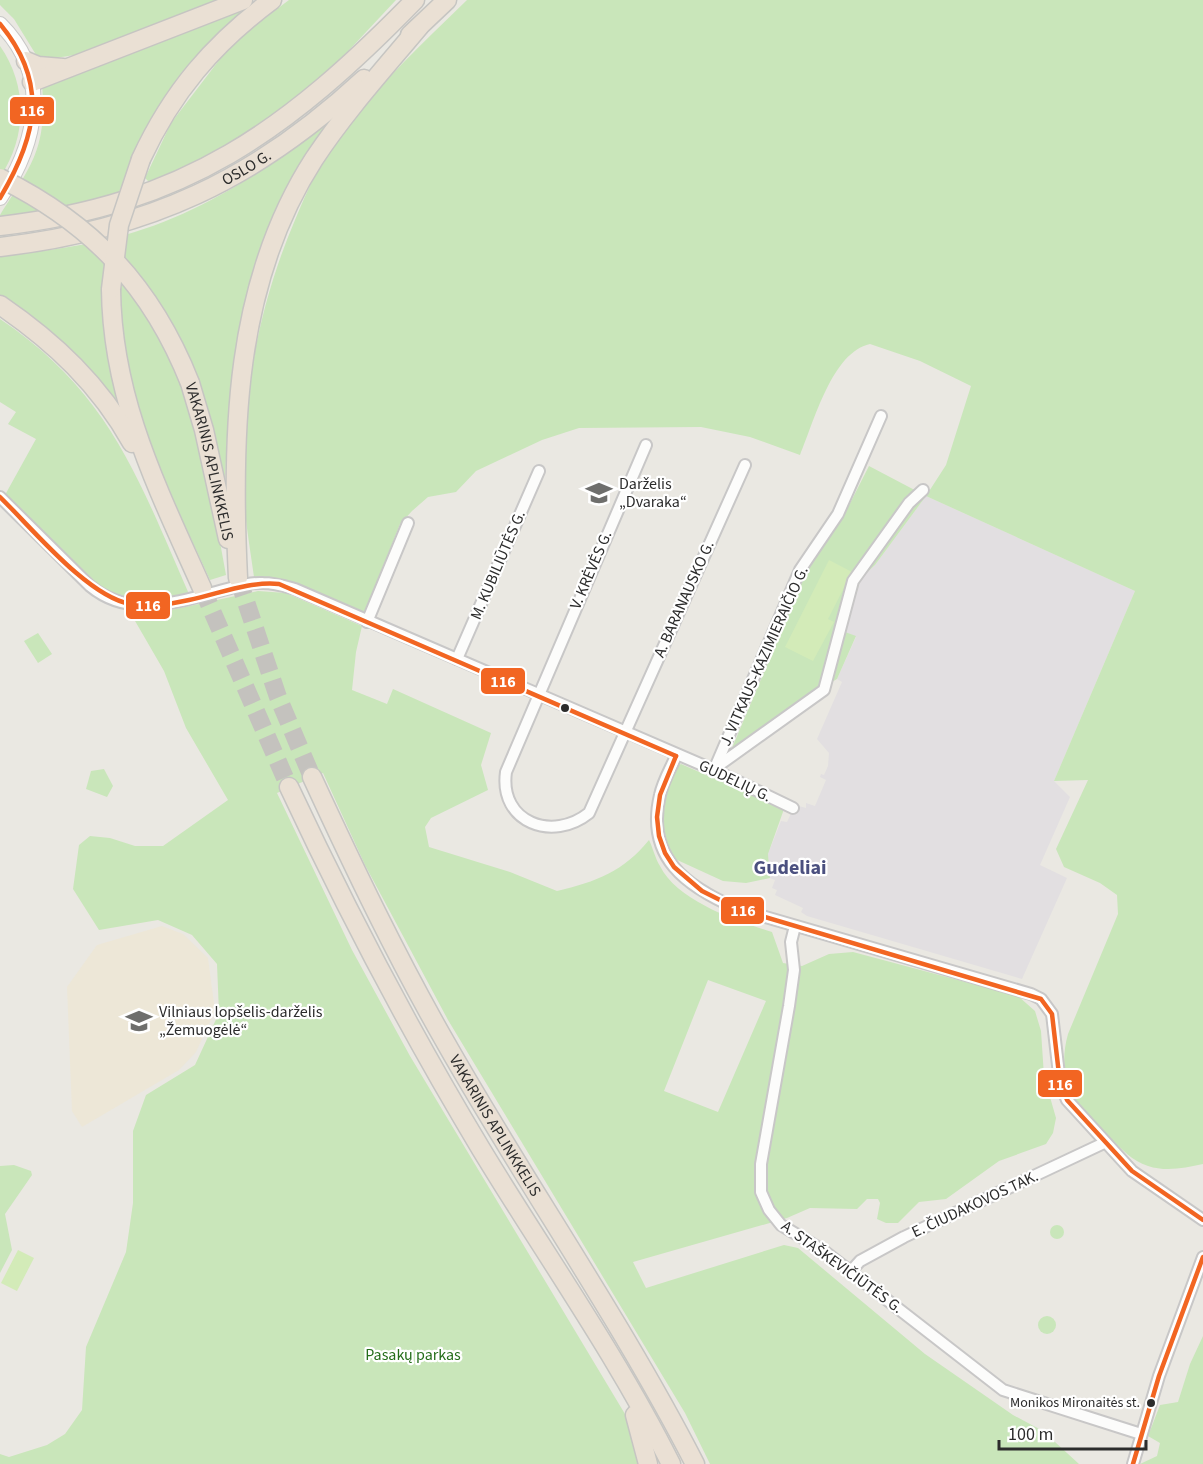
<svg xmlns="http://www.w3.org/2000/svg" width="1203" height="1464" viewBox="0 0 1203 1464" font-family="'Source Sans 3',sans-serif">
<rect width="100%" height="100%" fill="#eae8e2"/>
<!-- industrial -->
<polygon fill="#e2dfe1" points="926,496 1135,591 1054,781 1070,797 1040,865 1067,878 1022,979 807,916 801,912 803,908 775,895 777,890 772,888 775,880 770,878 768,854 781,821 787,822 795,805 806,808 806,803 815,806 826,780 820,777 821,774 824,775 828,766 829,753 817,739 842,682 837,679 856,637 845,632 861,578 875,565"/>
<!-- education -->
<polygon fill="#ede7d7" points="162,926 183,934 208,958 215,1011 196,1052 179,1070 82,1127 72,1111 67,987 97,945"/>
<!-- green -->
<g fill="#c9e6ba" fill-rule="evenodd">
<path d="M0,0H222C172,20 90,62 38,58L14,19L0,5Z"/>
<polygon points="289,0 396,0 337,63 294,101 218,152 151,184 145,178 171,123 233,42"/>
<path d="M467,0H1203V1164C1185,1168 1166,1172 1148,1166C1132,1161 1122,1149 1111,1139C1077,1108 1055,1081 1068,1034L1118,914L1117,895L1100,883L1064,867L1056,849L1088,780L1054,781L1135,591L926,496L875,565L861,578L845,632L856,636L837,679L820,689L729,755L807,570L844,515L869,466L926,496L946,465L971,386L920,361L870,344C832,352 814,422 800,455L750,437L701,427L579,428L542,440L476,471L456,492L428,497L412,511L400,524L365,613C330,598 292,576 254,577C249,541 242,504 243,468C245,381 261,300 295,220C307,191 322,157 342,132C379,84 424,42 467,0Z"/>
<path d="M250,4L182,72L145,132L118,194L69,209L0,219V215C33,163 47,148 42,84Z"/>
<path d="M0,46C28,86 27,137 0,177Z"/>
<path d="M327,123C250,235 227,361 225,495C215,453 209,408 194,368C178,326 152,288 122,255L105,261L124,416L0,296V256C35,252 70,248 105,240C187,222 262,174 327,123Z"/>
<path d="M120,277C192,367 206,466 226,575L210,580C166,483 113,387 120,277Z"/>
<path d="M0,319C110,393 138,478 189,594C159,601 133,604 104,590L5,495L36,439L8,424L16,412L0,402Z"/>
<path d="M258,591L286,593L362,626L356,652L352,690L387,704L393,689L491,733L481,765L488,790L431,818L425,827L429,847L510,872L557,891C596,882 624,871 649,840C653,848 655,858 660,866C677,901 737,921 772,932L783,963L802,966L829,954L853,952L1018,996L1035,1011L1041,1031L1044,1076L1056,1118L1053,1133L1046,1144L999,1161L946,1199L919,1202L898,1223H886L877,1219L880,1203L878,1199H867L857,1209L810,1208L787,1218L633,1262L646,1288L784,1245L798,1248L925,1354L1013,1415L1043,1431L1079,1464H710L685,1413L448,1020L365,865L323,773L277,793L352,950L410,1056L634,1429L642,1464H0V1454L9,1457L47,1445L65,1434L82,1410L86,1347L126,1252L133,1203V1131L146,1095L195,1065L219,1013L217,964L192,935L158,920L99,930L73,889L79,845L90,836L110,838L135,846H163L228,800L186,728L164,671L131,614H153ZM708,980L766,1001L718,1112L664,1091Z"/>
<polygon points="38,633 52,654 38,663 24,641"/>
<polygon points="681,764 784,809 768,854 770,878 746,883 723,881 675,859 667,843 662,820 664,799 676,767"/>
<polygon points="104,769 113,786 107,797 86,789 91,771"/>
<polygon points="14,1165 31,1171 32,1175 5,1214 12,1250 0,1273 0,1166"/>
<circle cx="1057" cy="1232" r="7"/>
<circle cx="1047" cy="1325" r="9"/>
<polygon points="1203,1336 1203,1464 1140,1464 1157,1456 1160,1443 1148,1436 1160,1405 1178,1402 1190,1364"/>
</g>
<!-- pitch -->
<g fill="#d3ebb8">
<polygon points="829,560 852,572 828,619 834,622 813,661 785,647"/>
<polygon points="18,1250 34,1258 17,1291 1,1283"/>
</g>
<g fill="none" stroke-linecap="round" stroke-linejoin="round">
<!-- highway-tunnel -->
<g stroke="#c4c2be" stroke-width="18" stroke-dasharray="18 9" stroke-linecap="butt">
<polyline points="238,578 278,697 312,777"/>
<polyline points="202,588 289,787"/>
</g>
<!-- street casing -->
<g stroke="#c8c7c7" stroke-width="14">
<g id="street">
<path d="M646,445L506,772C499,823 553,842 589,813L745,465"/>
<path d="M0,497L90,586C131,620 180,601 227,589C238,586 251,582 263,583C274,583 284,586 295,589L714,770L793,808"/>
<polyline points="367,622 408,523"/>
<polyline points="457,659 539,471"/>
<path d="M676,756C671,768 663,781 660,795C645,858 687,887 738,909L1031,994L1041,999L1052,1014L1060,1083L1067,1100L1132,1171L1203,1220"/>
<polyline points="718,762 722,763 824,690 853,581 909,503 923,490"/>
<polyline points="714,770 800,570 838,514 881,416"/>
<polyline points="795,926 791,942 794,970 789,1006 761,1164 761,1192 769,1210 781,1225 824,1251 1003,1390 1141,1434"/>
<polyline points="851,1271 860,1261 904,1237 1104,1143"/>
<polyline points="1133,1464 1159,1376 1203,1257"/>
</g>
</g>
<!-- secondary casing -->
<g stroke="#c8c7c7" stroke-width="16">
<path id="secondary" d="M0,24C52,75 37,143 0,198"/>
</g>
<!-- highway casing -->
<g stroke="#c6c5c2" stroke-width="21">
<g id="highway">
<polyline points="410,35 447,0"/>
<polyline points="26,61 38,66 63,68"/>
<polyline points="32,82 243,0"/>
<path d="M141,159C172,92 213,44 272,0"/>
<path d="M0,226C186,205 288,130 415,0"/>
<path id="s1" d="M0,247C148,230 255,180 364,79"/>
<path d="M111,289C112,400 158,489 202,588"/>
<path d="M0,305C54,342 100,385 132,443"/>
<path id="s2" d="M190,383L204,430L228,539"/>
<path d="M238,578C231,436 234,283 314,159C345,112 383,70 419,27"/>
<path id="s3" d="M312,777C354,868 397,958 447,1045C527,1186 621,1320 695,1464"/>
<path d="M289,787C347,911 410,1031 481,1149C544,1253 616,1354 671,1464"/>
<polyline points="635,1415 648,1464"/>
</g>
</g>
<!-- street -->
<use href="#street" stroke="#fcfcfb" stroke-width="10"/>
<!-- secondary -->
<use href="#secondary" stroke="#fcfcfb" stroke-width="14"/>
<!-- highway -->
<use href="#highway" stroke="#eae0d4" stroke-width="18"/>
<!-- highway-bridge casing -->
<g stroke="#c6c5c2" stroke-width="21" stroke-linecap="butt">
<g id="highway-bridge">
<path d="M0,178C93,224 152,287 190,383"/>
<polyline points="111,289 119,225 141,159"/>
</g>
</g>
<!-- highway-bridge -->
<use href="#highway-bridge" stroke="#eae0d4" stroke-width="18"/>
<!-- bus-1 casing -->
<g stroke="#fff" stroke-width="9">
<g id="bus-1">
<path d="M0,24C49,83 37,136 0,198"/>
<path d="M0,497C32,528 87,596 130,604C149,608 170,604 189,600C219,594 248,581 279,584L676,756"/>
<polyline points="676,756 660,795 657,817 659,836 665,853 674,867 702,891 738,909 1041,999 1052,1014 1060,1083 1067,1100 1132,1171 1203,1220"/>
<polyline points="1133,1464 1159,1376 1203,1257"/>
</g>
</g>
<!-- bus-1 -->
<use href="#bus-1" stroke="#f26522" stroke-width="4.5"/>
</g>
<!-- icons -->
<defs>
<g id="school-bare" transform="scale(2.07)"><path d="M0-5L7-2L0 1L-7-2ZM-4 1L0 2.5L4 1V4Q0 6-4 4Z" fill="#6e6e6c" stroke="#fff" stroke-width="2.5" paint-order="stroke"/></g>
</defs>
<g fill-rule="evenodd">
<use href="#school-bare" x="599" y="493"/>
<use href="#school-bare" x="139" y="1021"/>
</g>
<!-- markers -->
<g fill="#2c2c2c" stroke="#fff" stroke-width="2">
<circle cx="565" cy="708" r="5"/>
<circle cx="1151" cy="1403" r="5"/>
</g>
<g text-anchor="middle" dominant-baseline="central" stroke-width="4.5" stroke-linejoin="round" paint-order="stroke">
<!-- bus labels -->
<g font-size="14" fill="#2c2c2c" stroke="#fff" text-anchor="end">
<text x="1140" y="1403">Monikos Mironaitės st.</text>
</g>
<!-- street labels -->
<g font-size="16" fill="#2c2c2c" stroke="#fff">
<text stroke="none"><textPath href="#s1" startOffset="261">OSLO G.</textPath></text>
<text stroke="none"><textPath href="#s2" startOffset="81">VAKARINIS APLINKKELIS</textPath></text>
<text transform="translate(498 565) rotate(-67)">M. KUBILIŪTĖS G.</text>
<text transform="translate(591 570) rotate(-67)">V. KRĖVĖS G.</text>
<text transform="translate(684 599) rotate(-66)">A. BARANAUSKO G.</text>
<text transform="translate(764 656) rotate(-66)">J. VITKAUS-KAZIMIERAIČIO G.</text>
<text transform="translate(735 781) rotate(25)">GUDELIŲ G.</text>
<text stroke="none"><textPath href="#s3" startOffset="394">VAKARINIS APLINKKELIS</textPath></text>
<text transform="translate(975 1204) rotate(-25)">E. ČIUDAKOVOS TAK.</text>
<text transform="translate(842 1267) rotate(36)">A. STAŠKEVIČIŪTĖS G.</text>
</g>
<!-- poi labels -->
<g font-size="16" fill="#2c2c2c" stroke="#fff" text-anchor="start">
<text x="619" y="484">Darželis<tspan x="619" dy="18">„Dvaraka“</tspan></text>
<text x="159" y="1012">Vilniaus lopšelis-darželis<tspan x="159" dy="18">„Žemuogėlė“</tspan></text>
</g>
<!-- park labels -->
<g font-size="16" fill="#246d19" stroke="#fff">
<text x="413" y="1355">Pasakų parkas</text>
</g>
<!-- quarter labels -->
<g font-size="20" font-weight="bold" fill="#4b507f" stroke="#fff">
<text x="790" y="868">Gudeliai</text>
</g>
</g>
<g stroke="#fff" stroke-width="2">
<rect x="9" y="96" width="46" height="29" rx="6" fill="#f26522"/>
<rect x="125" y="591" width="46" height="29" rx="6" fill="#f26522"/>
<rect x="480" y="667" width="46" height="28" rx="6" fill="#f26522"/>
<rect x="720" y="896" width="45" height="29" rx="6" fill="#f26522"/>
<rect x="1037" y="1069" width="46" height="29" rx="6" fill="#f26522"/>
</g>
<g font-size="16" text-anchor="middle" font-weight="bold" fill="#fff">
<text x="32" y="116">116</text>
<text x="148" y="611">116</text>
<text x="503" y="687">116</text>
<text x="743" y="916">116</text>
<text x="1060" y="1090">116</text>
</g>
<!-- scale -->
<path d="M999 1440v9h147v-9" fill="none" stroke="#2c2c2c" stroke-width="3"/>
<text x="1008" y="1440" font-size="18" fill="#2c2c2c" stroke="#ffffff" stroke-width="4.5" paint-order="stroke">100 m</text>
</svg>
